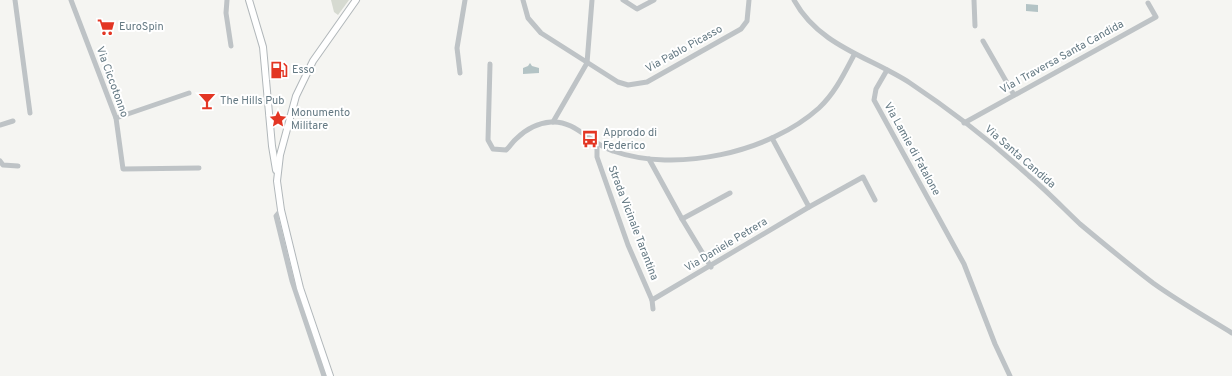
<svg xmlns="http://www.w3.org/2000/svg" width="1232" height="376" viewBox="0 0 1232 376" font-family="Overpass,sans-serif">
<rect width="100%" height="100%" fill="#f5f5f2"/>
<!-- green -->
<polygon fill="#d6dad1" points="331,0 349,0 338,15 334,12"/>
<!-- water -->
<g fill="#b3c3c5">
<polygon points="1026,4 1038,5 1038,12 1026,11"/>
<polygon points="530,63 532,66 539,68 539,73 523,74 523,68 528,66"/>
</g>
<g fill="none" stroke-linecap="round" stroke-linejoin="round">
<!-- major casing -->
<g stroke="#b1b7ba" stroke-width="8">
<g id="major">
<polyline points="249,0 263,47 272,146 276,170"/>
<polyline points="330,376 300,288 281,210 277,181 280,155 296,96 313,61 356,0"/>
</g>
</g>
<!-- minor -->
<g stroke="#bec3c6" stroke-width="5">
<polyline points="15,0 30,113"/>
<polyline points="71,0 116,118 123,169 199,168"/>
<polyline points="227,0 226,13 231,46"/>
<polyline points="523,0 528,18 541,33 618,82 628,85 647,82 741,29 747,21 749,0"/>
<polyline points="623,0 637,9 654,0"/>
<path d="M794,0C819,46 870,57 910,83C952,111 993,143 1029,176C1047,191 1063,208 1080,224C1104,244 1128,264 1153,283C1178,301 1206,317 1232,333"/>
<polyline points="974,0 975,26"/>
<polyline points="983,41 1014,95"/>
<path d="M490,64L488,140L493,149L506,150C510,147 512,142 516,139C526,129 537,123 551,122C576,120 590,144 613,151C676,173 769,153 819,108C835,93 844,74 854,55"/>
<polyline points="887,70 876,89 874,100 964,264 995,344 1010,376"/>
<polyline points="460,73 457,48 465,0"/>
<polyline points="116,118 189,93"/>
<polyline points="553,122 587,63 592,0"/>
<polyline points="964,123 1156,17 1148,3"/>
<polyline points="0,125 13,121"/>
<polyline points="772,138 809,207 863,177 875,200"/>
<polyline points="597,144 597,157 628,245 652,300 653,309"/>
<polyline points="649,159 682,219 711,267"/>
<polyline points="0,161 3,165 18,166"/>
<polyline points="281,210 276,216 292,281 324,376"/>
<polyline points="682,219 730,193"/>
<polyline points="652,300 809,207"/>
</g>
<!-- major -->
<use href="#major" stroke="#fff" stroke-width="6"/>
</g>
<!-- icons -->
<defs>
<g id="supermarket-bare" transform="scale(1.38)"><path d="M-6-5.5h2.5l.6 2H6L4.5 2H-2.5L-4.4-4H-6ZM-1.5 3.2a1.3 1.3 0 1 0 .1 0ZM3 3.2a1.3 1.3 0 1 0 .1 0Z" fill="#e33624" stroke="#fff" stroke-width="2.5" paint-order="stroke"/></g>
<g id="fuel-bare" transform="scale(1.38)"><path d="M-5.5-6h7V0h2V4h1.3V-2.5L3-4.5l.8-.8L6-3V5H2.5V1h-1V6h-7ZM-4.2-4.7v3.2H.2V-4.7Z" fill="#e33624" stroke="#fff" stroke-width="2.5" paint-order="stroke"/></g>
<g id="bar-bare" transform="scale(1.38)"><path d="M-6-5H6L.8 .8V4.5H3.5V6h-7V4.5H-.8V.8Z" fill="#e33624" stroke="#fff" stroke-width="2.5" paint-order="stroke"/></g>
<g id="sight-bare" transform="scale(1.38)"><path d="M0-6L1.8-2.2L6-1.7L2.9 1.2L3.7 5.4L0 3.3L-3.7 5.4L-2.9 1.2L-6-1.7L-1.8-2.2Z" fill="#e33624" stroke="#fff" stroke-width="2.5" paint-order="stroke"/></g>
<g id="bus-bare" transform="scale(1.38)"><path d="M-5-6H5V4H4V6H2V4H-2V6H-4V4H-5ZM-3.5-4V0h7V-4ZM-3.5 1.2v1.5H-2V1.2ZM2 1.2v1.5H3.5V1.2Z" fill="#e33624" stroke="#fff" stroke-width="2.5" paint-order="stroke"/></g>
</defs>
<g fill-rule="evenodd">
<use href="#supermarket-bare" x="106" y="27"/>
<use href="#fuel-bare" x="279" y="70"/>
<use href="#bar-bare" x="207" y="101"/>
<use href="#sight-bare" x="278" y="119"/>
<use href="#bus-bare" x="590" y="139"/>
</g>
<g text-anchor="middle" dominant-baseline="central" stroke-width="4" stroke-linejoin="round" paint-order="stroke">
<!-- poi labels -->
<g font-size="11" fill="#647983" stroke="#fff" text-anchor="start">
<text x="119" y="27">EuroSpin</text>
<text x="292" y="70">Esso</text>
<text x="220" y="101">The Hills Pub</text>
<text x="291" y="113">Monumento<tspan x="291" dy="13">Militare</tspan></text>
<text x="603" y="133">Approdo di<tspan x="603" dy="13">Federico</tspan></text>
</g>
<!-- street labels -->
<g font-size="11" fill="#647983" stroke="#fff">
<text transform="translate(684 49) rotate(-29)">Via Pablo Picasso</text>
<text transform="translate(1062 57) rotate(-29)">Via I Traversa Santa Candida</text>
<text transform="translate(112 82) rotate(70)">Via Ciccotonno</text>
<text transform="translate(912 149) rotate(61)">Via Lamie di Fatalone</text>
<text transform="translate(1020 157) rotate(41)">Via Santa Candida</text>
<text transform="translate(633 223) rotate(69)">Strada Vicinale Tarantina</text>
<text transform="translate(726 245) rotate(-31)">Via Daniele Petrera</text>
</g>
</g>
</svg>
